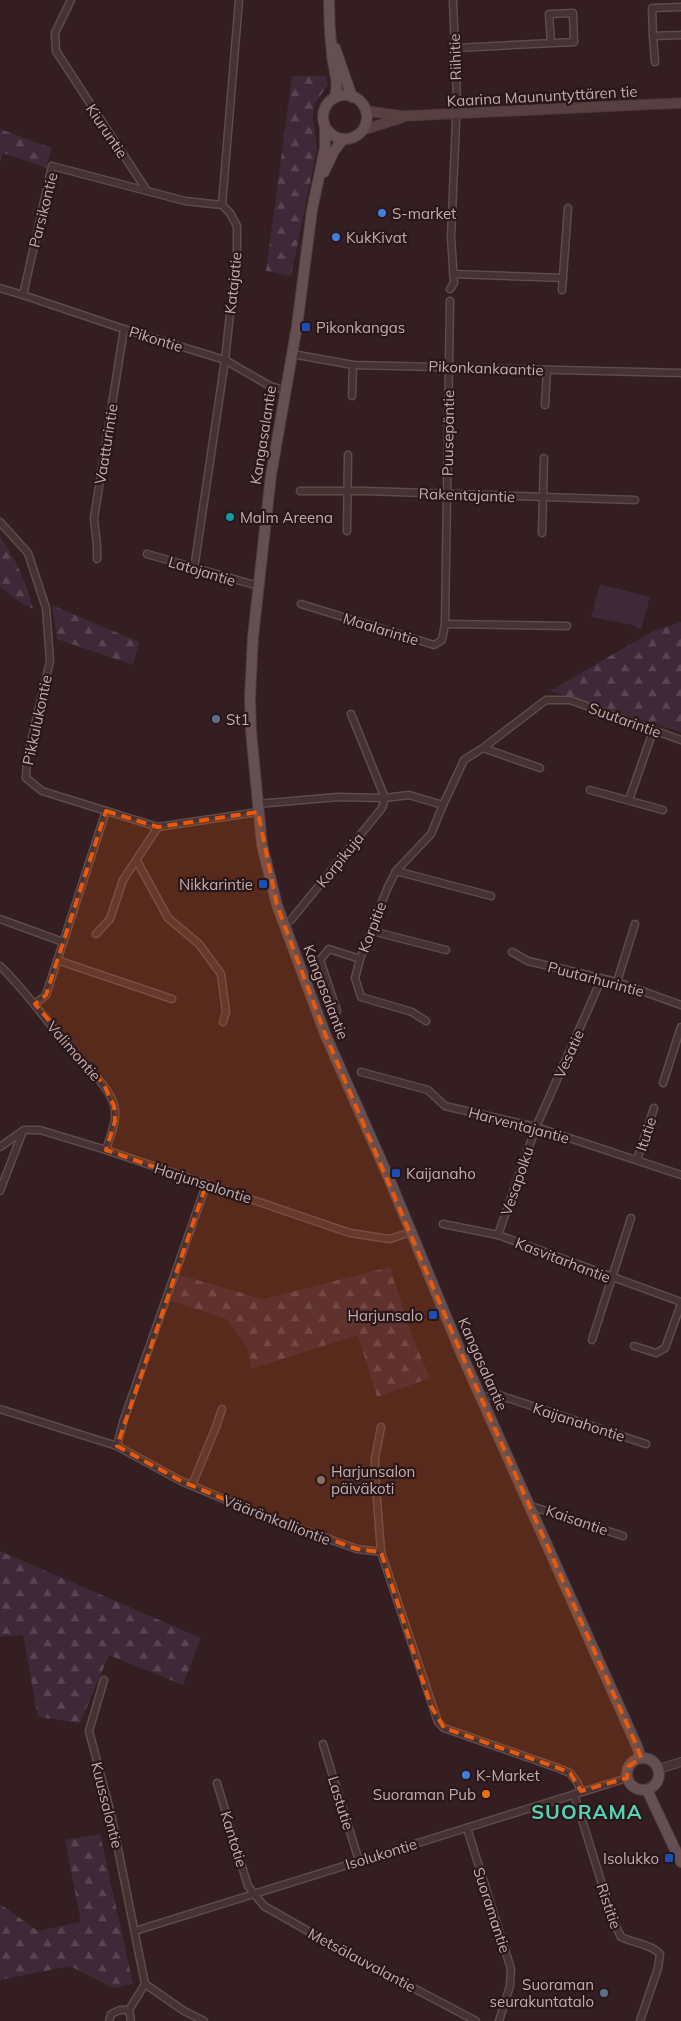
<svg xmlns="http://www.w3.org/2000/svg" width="681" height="2021" viewBox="0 0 681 2021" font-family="Mulish,sans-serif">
<defs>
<pattern id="forest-firs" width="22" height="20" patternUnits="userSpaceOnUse" patternTransform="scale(1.25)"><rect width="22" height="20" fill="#3f2838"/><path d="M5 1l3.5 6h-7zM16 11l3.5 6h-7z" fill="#594452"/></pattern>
</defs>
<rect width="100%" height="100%" fill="#341e21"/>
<!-- forest -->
<g fill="url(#forest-firs)">
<polygon points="292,76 326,76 328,85 315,103 313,117 317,149 291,276 266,271"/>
<polygon points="0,129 52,148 46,168 3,153 0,164"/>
<path d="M0,537C17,561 26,581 33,609L24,605L0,587Z"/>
<polygon points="52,605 139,642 133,665 57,639"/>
<polygon points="681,622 681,732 550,691 653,631"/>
<polygon points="390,1267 412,1336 430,1378 377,1397 358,1335 251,1369 248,1348 226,1319 171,1301 180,1275 263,1299"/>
<polygon points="0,1551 201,1638 183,1685 109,1655 80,1723 38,1717 23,1635 0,1637"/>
<polygon points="100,1834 133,1984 113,1988 70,1966 0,1980 0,1904 38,1931 81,1922 65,1840"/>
</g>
<!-- pitch -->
<polygon fill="#3f2838" points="600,584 650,597 641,630 632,625 591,617"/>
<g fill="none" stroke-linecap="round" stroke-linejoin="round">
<!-- minor casing -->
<g stroke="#5e494b" stroke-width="9">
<g id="minor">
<polyline points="71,0 55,33 56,51 147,191 185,201 222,205"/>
<polyline points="681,7 652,8 653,36 681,35"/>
<polyline points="653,36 655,62"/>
<polyline points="456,48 574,42 573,13 549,14 551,43"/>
<polyline points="453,274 563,278"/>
<polyline points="0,288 23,295 52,166 147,191"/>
<polyline points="450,289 454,283 451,237 457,99 453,0"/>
<polyline points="562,290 568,208"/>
<polyline points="23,295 124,329 225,360 270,386 285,390"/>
<polyline points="292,354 353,365 681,373"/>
<polyline points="352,396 353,365"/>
<polyline points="545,405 547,370"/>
<polyline points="300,491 365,491 635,500"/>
<polyline points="0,522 28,553 46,608 50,661 27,759 26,778 42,791 158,827 258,812"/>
<polyline points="347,531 348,455"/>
<polyline points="542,533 544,458"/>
<polyline points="147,554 258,586"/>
<path d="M97,559C98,543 95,533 94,518L124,329"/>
<polyline points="194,569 225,360 237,250 237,226 230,213 222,205 239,0"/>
<polyline points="301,604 434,645 442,640 445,624 567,626"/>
<polyline points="445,624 450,301"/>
<polyline points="483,748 540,768"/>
<polyline points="590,790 663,810"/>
<polyline points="629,800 653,731"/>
<polyline points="257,804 338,797 385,798 409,795 443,805 464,760 483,748 546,700 570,700 681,740"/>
<polyline points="137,861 168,918 199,944 221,974 226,1012 223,1022"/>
<polyline points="396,871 491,896"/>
<polyline points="0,919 63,942"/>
<polyline points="291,920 382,808 385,798 351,714"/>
<polyline points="372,931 446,950"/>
<polyline points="96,934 110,919 123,880 158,827"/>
<polyline points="512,952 528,961 617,982 681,1005"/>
<polyline points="57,960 172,999"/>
<path d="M0,966C26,991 46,1020 69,1048C84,1067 107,1082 114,1105C118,1120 110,1136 106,1150"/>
<polyline points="617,982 635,924"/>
<polyline points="35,1004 46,995 106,811"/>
<polyline points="337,1011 320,960 329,949 360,959"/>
<polyline points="426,1021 412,1012 361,997 355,978 360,959 387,889 396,871 431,834 443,805"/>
<polyline points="361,1072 428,1090 445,1106 536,1127 681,1175"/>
<polyline points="663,1083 681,1027"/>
<polyline points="0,1147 24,1130 40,1130 106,1150 350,1233 390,1239 411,1232"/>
<polyline points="637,1160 654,1108"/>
<polyline points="0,1191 23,1131"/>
<polyline points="443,1224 498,1235 681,1302"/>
<polyline points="498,1235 536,1127 601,980"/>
<polyline points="592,1340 631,1218"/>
<polyline points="634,1346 656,1353 665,1348 681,1304"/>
<polyline points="482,1398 496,1394 646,1444"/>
<polyline points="0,1409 117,1446 181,1481 264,1516 357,1549 381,1552 438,1722 444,1728 558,1768 570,1773 577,1782 581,1791"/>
<polyline points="381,1427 375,1458 375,1473 381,1552"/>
<polyline points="117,1446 123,1422 206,1185"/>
<polyline points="192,1485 216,1427 222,1409"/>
<polyline points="531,1506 623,1536"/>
<polyline points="104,1680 89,1731 111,1814 145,1984 184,2011 204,2021"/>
<polyline points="323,1744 359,1861"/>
<polyline points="217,1783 248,1886 264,1906 343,1951 476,2021"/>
<path d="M574,1794L613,1920L621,1937C633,1943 651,1944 660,1954L658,1968L640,2021"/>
<polyline points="467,1828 511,1969 510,1986 499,2021"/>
<polyline points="135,1931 627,1778"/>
<polyline points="109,2021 111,2014 120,2010 129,2010"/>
<polyline points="131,2021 129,2010 145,1984"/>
</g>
</g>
<!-- tertiary casing -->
<g stroke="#5e494b" stroke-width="10">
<polyline id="tertiary" points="659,1769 681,1762"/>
</g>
<!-- secondary casing -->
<g stroke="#4f3b3d" stroke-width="11">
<g id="secondary">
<polyline points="366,111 404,116 681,103"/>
<polyline points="363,130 401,118"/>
</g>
</g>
<!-- primary casing -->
<g stroke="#4f3b3d" stroke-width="12">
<g id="primary">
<path d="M329,0C329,18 330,37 332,55C334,71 339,81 335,97"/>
<polyline points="335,48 352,97"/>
<circle cx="345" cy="117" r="22"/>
<polyline points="325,128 325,148 312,210 297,326 271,475 253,637 250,697 251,731 262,845 277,905 326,1036 388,1176 462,1355 636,1744 641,1758"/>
<polyline points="324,172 334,151 343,139"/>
<circle cx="643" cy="1774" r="16"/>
<polyline points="647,1790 681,1862"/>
</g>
</g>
<!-- minor -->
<use href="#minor" stroke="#453233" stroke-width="6"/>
<!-- tertiary -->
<use href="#tertiary" stroke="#453233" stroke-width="8"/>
<!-- secondary -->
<use href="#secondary" stroke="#583f41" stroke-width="9"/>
<!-- primary -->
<use href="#primary" stroke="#664f52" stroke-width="10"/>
</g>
<!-- marked area -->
<path fill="#e8590c" fill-opacity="0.2" stroke="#e8590c" stroke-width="4" stroke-dasharray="10 6" stroke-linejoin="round" d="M106,811L158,827L258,812L277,905L326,1036L462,1355L636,1744L641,1758L628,1767L627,1778L581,1791L570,1773L558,1768L444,1728L431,1706L381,1552L357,1549L264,1516L181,1481L117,1446L206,1185L106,1150L115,1121L114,1106L104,1085L35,1004L46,995Z"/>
<!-- markers -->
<g fill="#3f7fe0" stroke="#291719" stroke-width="2">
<circle cx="382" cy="213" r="5"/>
<circle cx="336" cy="237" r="5"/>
<circle cx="466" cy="1775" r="5"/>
</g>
<g fill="#1a4fb4" stroke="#291719" stroke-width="2">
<rect x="301" y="322" width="10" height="10" rx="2.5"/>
<rect x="258" y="879" width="10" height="10" rx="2.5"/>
<rect x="391" y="1168" width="10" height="10" rx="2.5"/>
<rect x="428" y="1310" width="10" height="10" rx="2.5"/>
<rect x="664" y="1853" width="10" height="10" rx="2.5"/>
</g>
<circle fill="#0f9aa8" stroke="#291719" stroke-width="2" cx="230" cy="517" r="5"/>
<g fill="#5c6f8a" stroke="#291719" stroke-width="2">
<circle cx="216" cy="719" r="5"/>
<circle cx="604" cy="1993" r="5"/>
</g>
<circle fill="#8d6e63" stroke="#291719" stroke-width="2" cx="321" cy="1480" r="5"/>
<circle fill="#e8710a" stroke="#291719" stroke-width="2" cx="486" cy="1794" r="5"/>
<g text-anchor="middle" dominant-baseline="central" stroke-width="4.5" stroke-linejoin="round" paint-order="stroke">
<!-- street labels -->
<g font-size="15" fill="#c3abad" stroke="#291719">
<text transform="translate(455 57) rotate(-92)">Riihitie</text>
<text transform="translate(542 96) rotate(-3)">Kaarina Maununtyttären tie</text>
<text transform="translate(107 131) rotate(56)">Kiuruntie</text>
<text transform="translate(43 210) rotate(-76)">Parsikontie</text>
<text transform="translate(233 283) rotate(-84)">Katajatie</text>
<text transform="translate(156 339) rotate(17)">Pikontie</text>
<text transform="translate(486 368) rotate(2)">Pikonkankaantie</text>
<text transform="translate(448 433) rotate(-89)">Puusepäntie</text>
<text transform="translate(263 435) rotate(-81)">Kangasalantie</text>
<text transform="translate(106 444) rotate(-81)">Vaatturintie</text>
<text transform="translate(467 495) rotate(2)">Rakentajantie</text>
<text transform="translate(202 571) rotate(17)">Latojantie</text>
<text transform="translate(381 629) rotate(17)">Maalarintie</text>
<text transform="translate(37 720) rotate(-78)">Pikkulukontie</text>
<text transform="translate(625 720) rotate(20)">Suutarintie</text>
<text transform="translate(340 860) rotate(-51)">Korpikuja</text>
<text transform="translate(372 927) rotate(-69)">Korpitie</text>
<text transform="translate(596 979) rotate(15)">Puutarhurintie</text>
<text transform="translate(326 992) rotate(69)">Kangasalantie</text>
<text transform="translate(74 1051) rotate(49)">Valimontie</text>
<text transform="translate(569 1054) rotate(-66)">Vesatie</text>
<text transform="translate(519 1125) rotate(15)">Harventajantie</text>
<text transform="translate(646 1134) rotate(-72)">Itutie</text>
<text transform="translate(517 1181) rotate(-71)">Vesapolku</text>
<text transform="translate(203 1183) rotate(18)">Harjunsalontie</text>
<text transform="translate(563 1260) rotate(21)">Kasvitarhantie</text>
<text transform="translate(483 1364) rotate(66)">Kangasalantie</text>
<text transform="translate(579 1422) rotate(18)">Kaijanahontie</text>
<text transform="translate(277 1520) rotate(21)">Vääränkalliontie</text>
<text transform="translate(577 1520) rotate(19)">Kaisantie</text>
<text transform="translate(341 1803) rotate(73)">Lastutie</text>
<text transform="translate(107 1805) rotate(76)">Kuussalontie</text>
<text transform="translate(234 1839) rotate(73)">Kantotie</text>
<text transform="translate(381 1854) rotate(-17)">Isolukontie</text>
<text transform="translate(609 1906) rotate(71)">Ristitie</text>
<text transform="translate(492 1910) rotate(72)">Suoramantie</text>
<text transform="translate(362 1960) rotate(28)">Metsälauvalantie</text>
</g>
<!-- poi labels -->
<g font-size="15" fill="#c3abad" stroke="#291719" text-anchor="start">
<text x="392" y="213">S-market</text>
<text x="346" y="237">KukKivat</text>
<text x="316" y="327">Pikonkangas</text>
<text x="240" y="517">Malm Areena</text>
<text x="226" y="719">St1</text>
<text x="253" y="884" text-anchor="end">Nikkarintie</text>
<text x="406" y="1173">Kaijanaho</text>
<text x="423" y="1315" text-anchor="end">Harjunsalo</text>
<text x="331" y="1471">Harjunsalon<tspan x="331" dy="17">päiväkoti</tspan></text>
<text x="476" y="1775">K-Market</text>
<text x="476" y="1794" text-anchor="end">Suoraman Pub</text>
<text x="659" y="1858" text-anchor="end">Isolukko</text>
<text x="594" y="1984" text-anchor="end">Suoraman<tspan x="594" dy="17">seurakuntatalo</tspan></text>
</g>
<!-- district labels -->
<g font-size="20" font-weight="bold" letter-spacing="1" fill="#56d2b4" stroke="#291719">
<text x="587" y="1811">SUORAMA</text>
</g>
</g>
</svg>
